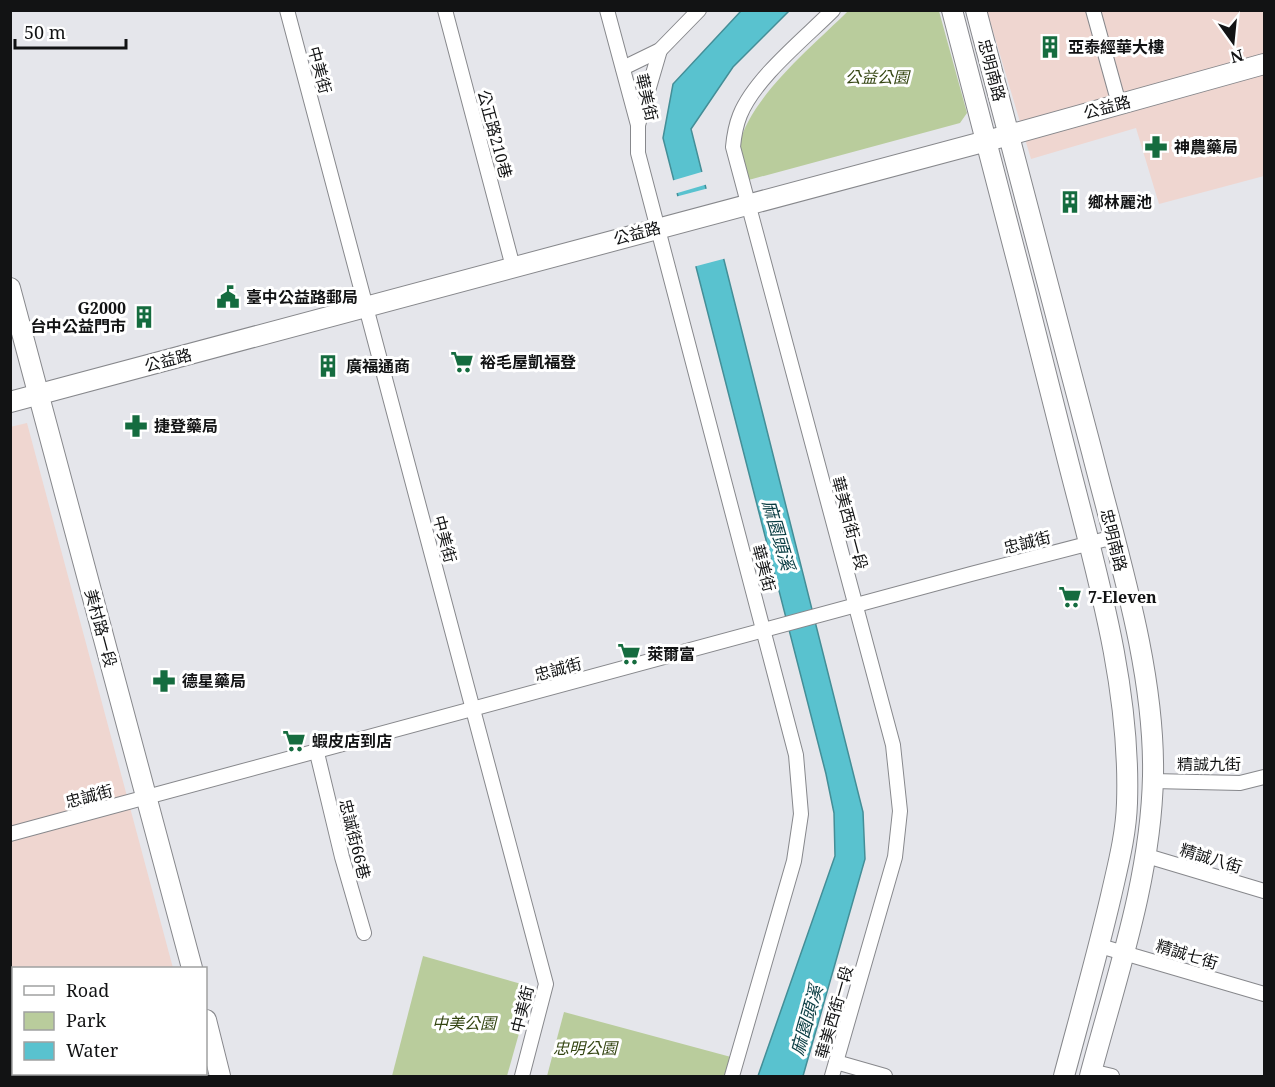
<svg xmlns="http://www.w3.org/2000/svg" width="1275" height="1087" viewBox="0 0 1275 1087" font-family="'Noto Serif','Noto Sans TC',serif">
<rect width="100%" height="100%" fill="#e5e6eb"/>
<!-- commercial -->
<g fill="#efd6d0">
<polygon points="987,11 1264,11 1264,176 1159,204 1136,128 1031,159"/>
<polygon points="27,423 173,968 14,968 14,1074 201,1074 201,1076 11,1076 10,427"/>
</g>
<!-- green -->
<g fill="#b9cc9c">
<path d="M848,11H939L967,113L960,123L745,181C743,171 737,155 739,145C751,96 813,46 848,11Z"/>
<polygon points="423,956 532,987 507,1076 392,1076"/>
<polygon points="564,1012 731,1057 725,1076 547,1076"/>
</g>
<!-- water -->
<polygon fill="#59c2cf" stroke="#448e97" stroke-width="1.5" points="741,11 789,11 733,67 691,129 863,812 865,859 803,1076 758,1076 835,856 834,813 826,774 663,138 673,84"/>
<!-- pier -->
<g fill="#e5e6eb">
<polygon points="705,171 708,184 674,194 671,181"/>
<polygon points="709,188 727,258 693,267 675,197"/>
</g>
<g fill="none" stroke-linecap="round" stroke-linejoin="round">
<!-- street casing -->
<g stroke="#87888c" stroke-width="16">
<g id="street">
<polyline points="287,10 546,984 522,1076"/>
<polyline points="445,10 513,267"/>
<polyline points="607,10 638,125 638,153 796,755 801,814 794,861 732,1076"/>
<polyline points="1093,10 1119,104"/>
<polyline points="623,68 660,50 699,10"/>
<polyline points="638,125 660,50"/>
<polyline points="317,753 342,857 364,933"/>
<polyline points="1153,781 1240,783 1264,777"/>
<polyline points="10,834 971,574 1114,537"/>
<polyline points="1147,856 1264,891"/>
<polyline points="1100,946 1264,994"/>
<polyline points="836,1062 885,1076"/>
<polyline points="1091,1071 1112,1076"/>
<path d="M832,1076L895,857L900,811L893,745L733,147C734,136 736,125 740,115C755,78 804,39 833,10"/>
</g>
</g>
<!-- secondary casing -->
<g stroke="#87888c" stroke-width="22">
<g id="secondary">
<path d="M952,10C991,158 1029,305 1066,453C1095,568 1131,684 1127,803C1126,835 1118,865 1111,896C1097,956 1080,1016 1064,1076"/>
<path d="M976,10C1015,158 1053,305 1092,452C1118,555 1155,670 1153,776C1151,879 1116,978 1090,1076"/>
<polyline points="10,288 192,968"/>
<polyline points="10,402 1009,135 1264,64"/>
<polyline points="206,1020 220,1076"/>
</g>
</g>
<!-- street -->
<use href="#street" stroke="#fff" stroke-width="14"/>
<!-- secondary -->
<use href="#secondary" stroke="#fff" stroke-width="20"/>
</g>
<!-- icons -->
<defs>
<g id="building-bare" transform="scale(1.8)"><path d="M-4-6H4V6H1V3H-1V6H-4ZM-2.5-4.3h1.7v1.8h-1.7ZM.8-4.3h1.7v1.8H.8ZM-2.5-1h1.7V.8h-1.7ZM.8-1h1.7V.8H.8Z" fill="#156c3f" stroke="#fff" stroke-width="2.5" paint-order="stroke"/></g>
<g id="pharmacy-bare" transform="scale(1.8)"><path d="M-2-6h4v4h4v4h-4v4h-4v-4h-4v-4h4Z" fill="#156c3f" stroke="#fff" stroke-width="2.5" paint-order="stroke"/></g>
<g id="civic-bare" transform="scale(1.8)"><path d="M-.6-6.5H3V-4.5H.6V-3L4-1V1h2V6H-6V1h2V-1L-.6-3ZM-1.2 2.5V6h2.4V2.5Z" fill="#156c3f" stroke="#fff" stroke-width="2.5" paint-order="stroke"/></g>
<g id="supermarket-bare" transform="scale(1.8)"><path d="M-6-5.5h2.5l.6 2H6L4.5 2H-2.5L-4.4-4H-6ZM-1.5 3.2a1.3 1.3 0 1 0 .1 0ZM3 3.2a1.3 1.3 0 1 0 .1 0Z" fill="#156c3f" stroke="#fff" stroke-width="2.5" paint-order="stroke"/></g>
</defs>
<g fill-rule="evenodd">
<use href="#building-bare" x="1050" y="47"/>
<use href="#pharmacy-bare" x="1156" y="147"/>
<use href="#building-bare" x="1070" y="202"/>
<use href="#civic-bare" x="228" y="297"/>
<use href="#building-bare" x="144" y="317"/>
<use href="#supermarket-bare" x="462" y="362"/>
<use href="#building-bare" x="328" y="366"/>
<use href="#pharmacy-bare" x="136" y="426"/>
<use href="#supermarket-bare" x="1070" y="597"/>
<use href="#supermarket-bare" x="629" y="654"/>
<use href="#pharmacy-bare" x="164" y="681"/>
<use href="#supermarket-bare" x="294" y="741"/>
</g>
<g text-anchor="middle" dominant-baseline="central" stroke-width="6" stroke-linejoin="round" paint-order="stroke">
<!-- poi labels -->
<g font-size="16" font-weight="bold" fill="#121314" stroke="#fff" text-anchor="start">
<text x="1068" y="47">亞泰經華大樓</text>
<text x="1174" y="147">神農藥局</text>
<text x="1088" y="202">鄉林麗池</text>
<text x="246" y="297">臺中公益路郵局</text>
<text x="126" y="308" text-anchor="end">G2000<tspan x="126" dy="18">台中公益門市</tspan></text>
<text x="480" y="362">裕毛屋凱福登</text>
<text x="346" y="366">廣福通商</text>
<text x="154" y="426">捷登藥局</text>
<text x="1088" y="597">7-Eleven</text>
<text x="647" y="654">萊爾富</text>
<text x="182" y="681">德星藥局</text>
<text x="312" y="741">蝦皮店到店</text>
</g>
<!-- street labels -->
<g font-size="16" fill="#121314" stroke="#fff">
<text transform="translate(320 70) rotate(75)">中美街</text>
<text transform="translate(992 70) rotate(75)">忠明南路</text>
<text transform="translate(647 97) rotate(77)">華美街</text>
<text transform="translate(1107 107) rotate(-15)">公益路</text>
<text transform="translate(495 134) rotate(75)">公正路210巷</text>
<text transform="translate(637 233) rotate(-15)">公益路</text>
<text transform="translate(168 360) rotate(-15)">公益路</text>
<text transform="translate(850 523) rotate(75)">華美西街一段</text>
<text transform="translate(445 539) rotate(75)">中美街</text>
<text transform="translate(1114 540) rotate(76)">忠明南路</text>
<text transform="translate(1027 542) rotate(-14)">忠誠街</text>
<text transform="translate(764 568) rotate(75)">華美街</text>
<text transform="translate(101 628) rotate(75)">美村路一段</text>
<text transform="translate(558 669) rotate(-15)">忠誠街</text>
<text x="1209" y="764">精誠九街</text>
<text transform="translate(89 796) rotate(-15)">忠誠街</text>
<text transform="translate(355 839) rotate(76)">忠誠街66巷</text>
<text transform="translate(1211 858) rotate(17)">精誠八街</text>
<text transform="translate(1187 954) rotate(17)">精誠七街</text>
<text transform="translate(522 1009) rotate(-76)">中美街</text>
<text transform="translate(834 1012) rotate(-74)">華美西街一段</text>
</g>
<!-- park labels -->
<g font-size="16" font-style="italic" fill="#344512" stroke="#fff">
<text x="877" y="77">公益公園</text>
<text x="464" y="1023">中美公園</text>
<text x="585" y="1048">忠明公園</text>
</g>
<!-- water labels -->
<g font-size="18" font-style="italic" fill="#083b41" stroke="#fff">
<text transform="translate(779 535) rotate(74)">麻園頭溪</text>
<text transform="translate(806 1020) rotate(-74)">麻園頭溪</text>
</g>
</g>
<!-- border -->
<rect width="1275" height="1087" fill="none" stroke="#121314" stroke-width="24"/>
<!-- legend -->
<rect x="12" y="967" width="195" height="108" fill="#ffffff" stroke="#a0a1a1" stroke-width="1.5"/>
<rect x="24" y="986" width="30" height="9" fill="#ffffff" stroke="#a0a1a1" stroke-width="1.5"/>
<text x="66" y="997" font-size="18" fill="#121314">Road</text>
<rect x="24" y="1012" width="30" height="18" fill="#b9cc9c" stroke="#a0a1a1" stroke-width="1.5"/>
<text x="66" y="1027" font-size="18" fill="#121314">Park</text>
<rect x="24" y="1042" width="30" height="18" fill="#59c2cf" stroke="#a0a1a1" stroke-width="1.5"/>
<text x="66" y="1057" font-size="18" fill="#121314">Water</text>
<!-- north arrow -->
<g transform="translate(1233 42) rotate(165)" stroke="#ffffff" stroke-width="4.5" paint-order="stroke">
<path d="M0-4.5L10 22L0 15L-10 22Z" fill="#121314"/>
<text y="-9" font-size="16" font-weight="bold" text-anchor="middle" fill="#121314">N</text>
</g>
<!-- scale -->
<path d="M15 39v9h111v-9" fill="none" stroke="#121314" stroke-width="3"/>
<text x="24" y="39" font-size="18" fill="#121314" stroke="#ffffff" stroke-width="4.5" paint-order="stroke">50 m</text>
</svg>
